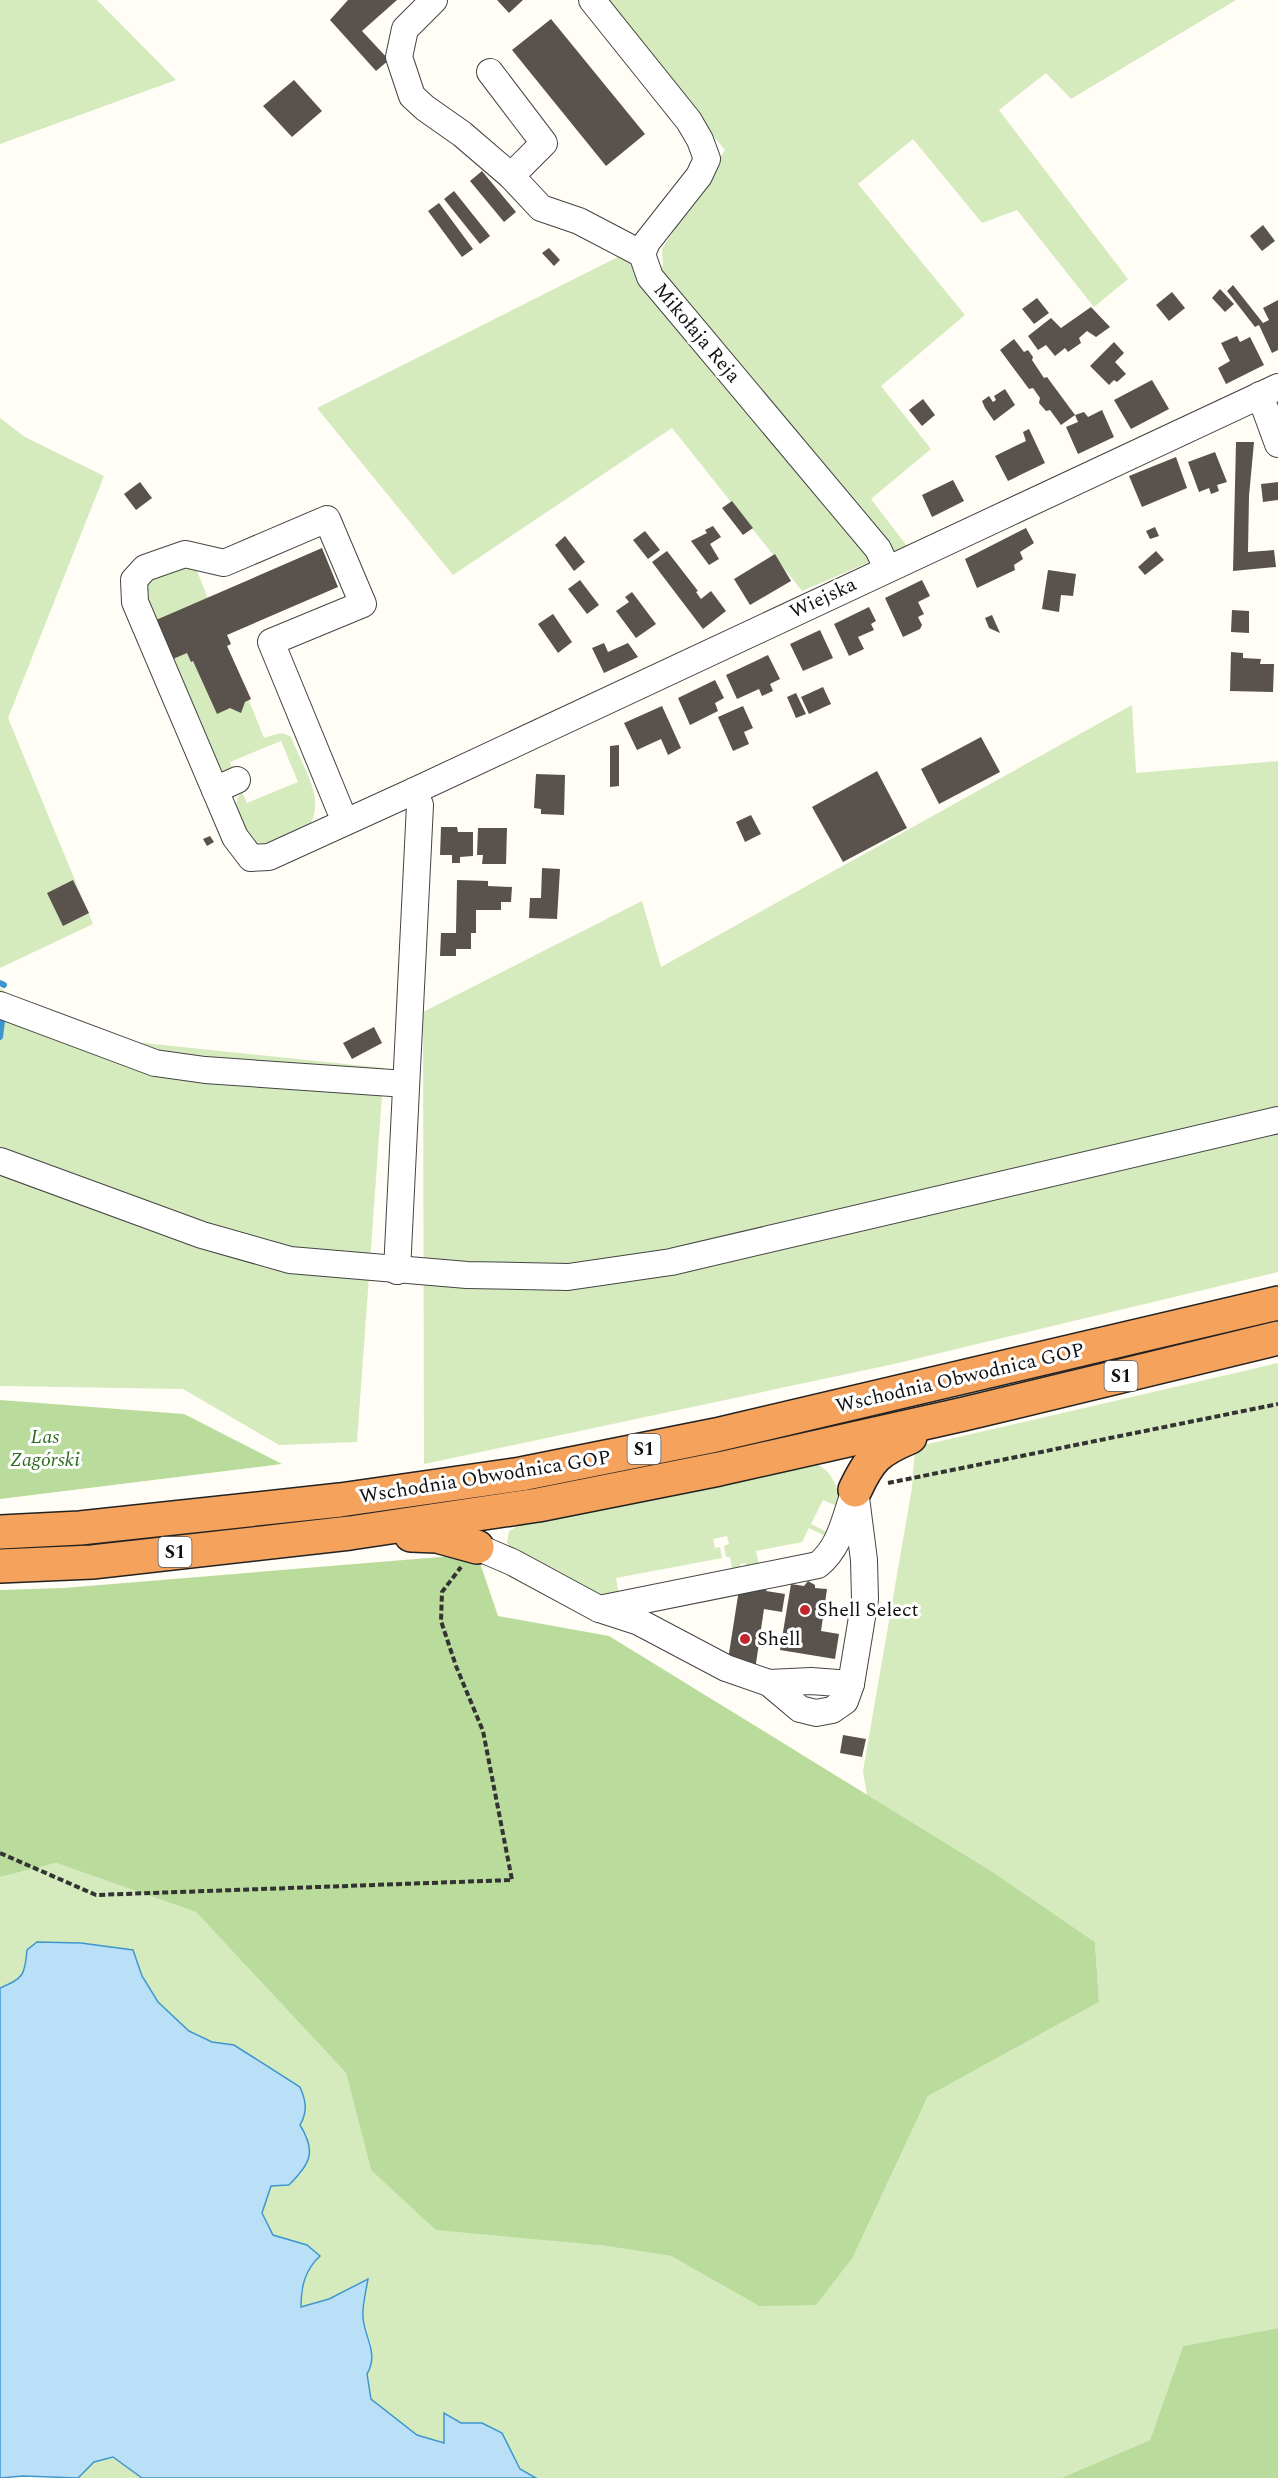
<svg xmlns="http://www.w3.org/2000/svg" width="1278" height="2478" viewBox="0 0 1278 2478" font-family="Spectral,serif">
<rect width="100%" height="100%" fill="#fffdf5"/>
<!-- green -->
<g fill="#d5ebbd">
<polygon points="0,0 97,0 176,80 0,144"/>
<polygon points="603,0 1236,0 1071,99 1046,73 999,110 1128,279 1094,307 1017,210 982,223 913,139 858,184 965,315 881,386 931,449 871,499 907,546 802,591 672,428 453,575 317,408 620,256 663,266 662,249 725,150"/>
<polygon points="0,418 25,437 104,476 8,718 93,924 0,968"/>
<path d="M187,562L197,571L264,738C275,735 281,730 291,737C298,755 313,781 315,799C316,809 314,822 306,829C299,836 267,847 258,843C243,837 228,804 242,792L247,803L298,782L281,741L230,762L234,773L217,776L141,603L147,574Z"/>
<polygon points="1132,705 1136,773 1278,761 1278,1272 894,1364 424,1464 423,1012 642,901 661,967"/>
<polygon points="0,988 77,1036 384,1068 357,1442 279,1445 183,1389 0,1386"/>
<path d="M1278,1363V2328L1183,2346L1150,2440L1061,2478H536L520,2469L502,2433L482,2423H461L444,2414V2443L417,2435L371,2399L367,2374L371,2344L363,2318L367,2279L329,2299L301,2307L303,2281L310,2265L289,2240L273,2235L262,2213L271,2186L289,2185L302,2173L308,2137L300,2124V2087L234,2045L212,2042L189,2031L158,2002L142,1976L133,1950H27C25,1976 23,1978 0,1988V1877L56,1863L196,1912L346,2073L371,2170L599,2245L671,2256L759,2306L853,2257L928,2096L1099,2002L1095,1942L991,1871L867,1795L863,1771L912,1488L915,1447Z"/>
<path d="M818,1465C833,1472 840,1491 839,1507L823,1500L811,1524L827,1532L825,1536L809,1528L802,1542L756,1551L760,1569L745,1567L746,1563L740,1564L742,1573L733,1574L730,1557H726L724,1546L729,1544L727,1536L713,1539L715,1548L720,1547L722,1558L616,1578L619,1596L598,1595L517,1553L507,1543L509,1531L523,1523Z"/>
<polygon points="114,2457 142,2478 78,2478 94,2462"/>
</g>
<!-- forest -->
<g fill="#b9dc9c">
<polygon points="0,1400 184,1414 282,1464 0,1499"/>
<polygon points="477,1554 498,1616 609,1636 991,1871 1095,1942 1099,2002 928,2096 853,2257 816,2305 759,2306 671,2256 599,2245 436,2230 371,2170 346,2073 196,1912 56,1863 0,1877 0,1590 64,1588"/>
<polygon points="1278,2328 1278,2478 1061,2478 1150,2440 1183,2346"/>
</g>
<!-- water -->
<path fill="#b9e0f7" stroke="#3f96cf" stroke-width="1.5" d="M37,1942L81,1943L133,1950L142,1976L158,2002L189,2031L212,2042L234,2045L300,2087C306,2101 308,2111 300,2125C317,2152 310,2164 289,2185L271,2186L262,2213L273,2235L307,2245L320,2256C305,2270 301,2286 301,2307L329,2299L368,2279C366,2291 362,2306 363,2318C365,2338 379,2354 367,2374L371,2399L417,2435L444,2443V2413L461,2423H482L502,2433L520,2469L536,2478H142L113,2457L94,2462L78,2478L23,2476L0,2478V1988C23,1978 25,1976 27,1950Z"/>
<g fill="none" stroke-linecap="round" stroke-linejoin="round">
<!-- stream -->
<g stroke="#3f96cf" stroke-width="6">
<polyline points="0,983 4,985"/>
<polyline points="0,1037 2,1021"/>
</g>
</g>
<!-- building -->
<g fill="#5a524d">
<polygon points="348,0 397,0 362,31 389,60 376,71 330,20"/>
<polygon points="497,0 523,0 509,13"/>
<polygon points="551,19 645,134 606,166 512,50"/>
<polygon points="294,80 322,111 292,137 263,106"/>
<polygon points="482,171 516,212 504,222 470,181"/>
<polygon points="454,191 490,236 480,244 444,199"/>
<polygon points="439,203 473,249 462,257 428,211"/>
<polygon points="1263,225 1275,241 1262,251 1250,236"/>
<polygon points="549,248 560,260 554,266 542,253"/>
<polygon points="1233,285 1263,323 1269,320 1263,308 1278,300 1278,350 1272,353 1259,325 1255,327 1227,291"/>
<polygon points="1220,289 1234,304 1225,312 1212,298"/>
<polygon points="1172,292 1185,308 1169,321 1156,305"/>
<polygon points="1037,298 1049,313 1034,324 1022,309"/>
<polygon points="1091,307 1110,327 1096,337 1087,331 1079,338 1081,343 1068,352 1065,348 1055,356 1046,345 1038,350 1028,336 1051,318 1061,328"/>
<polygon points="1237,336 1240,342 1250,337 1264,365 1226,384 1218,368 1230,361 1221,343"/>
<polygon points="1014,339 1024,352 1028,350 1033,357 1032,360 1044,378 1047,377 1075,415 1061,425 1050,410 1046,411 1039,403 1040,398 1033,388 1029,389 1000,350"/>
<polygon points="1114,342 1124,353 1115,362 1126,374 1117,382 1114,380 1109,385 1090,366"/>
<polygon points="1152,380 1169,409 1131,429 1114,400"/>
<polygon points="1005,389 1015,405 994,421 985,408 982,401 989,396 993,402 996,400 994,396"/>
<polygon points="923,399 935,415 922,426 909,410"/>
<polygon points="1102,410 1114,437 1078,454 1066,427 1078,422 1075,415 1084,412 1088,417"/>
<polygon points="1029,429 1045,463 1008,481 995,456 1026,441 1023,432"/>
<polygon points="1236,442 1254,442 1249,496 1248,552 1274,550 1276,567 1233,571"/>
<polygon points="1215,452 1227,482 1217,485 1219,491 1211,494 1209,488 1199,492 1188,462"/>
<polygon points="1176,457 1187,488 1142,507 1129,476"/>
<polygon points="953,480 964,501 932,517 922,495"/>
<polygon points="140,482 152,498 136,510 124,494"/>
<polygon points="1278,482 1278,500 1263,502 1261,484"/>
<polygon points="732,501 753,528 743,535 722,508"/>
<polygon points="713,526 721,537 710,544 719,559 709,565 691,541 707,533 705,530"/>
<polygon points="1155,527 1159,536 1150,539 1146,531"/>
<polygon points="1026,528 1034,543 1020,552 1023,559 1014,565 1015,570 977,588 965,559"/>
<polygon points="645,531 660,550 648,559 633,540"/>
<polygon points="565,536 585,562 574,571 555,545"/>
<polygon points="322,548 338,587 227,635 231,644 227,646 251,699 245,702 241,713 230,708 217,714 193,661 191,662 187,653 173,659 156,620"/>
<polygon points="667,551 698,591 696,592 701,599 711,591 726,611 703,629 652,562"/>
<polygon points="1156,551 1164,560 1145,575 1138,567"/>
<polygon points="775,554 791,581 750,605 734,579"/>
<polygon points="1048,570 1076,574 1073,596 1061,595 1059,612 1042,609"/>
<polygon points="580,580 599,605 587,614 568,589"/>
<polygon points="922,580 930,596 918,602 924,614 918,617 922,625 920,629 903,637 885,598"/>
<polygon points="632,592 656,624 636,638 616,611 629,602 625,597"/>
<polygon points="869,607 876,621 871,624 874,630 858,637 864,649 849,656 834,624"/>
<polygon points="1232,610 1249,611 1249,633 1231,632"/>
<polygon points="553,614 572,642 558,653 538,624"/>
<polygon points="992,615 1000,633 989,628 985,618"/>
<polygon points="820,630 833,658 803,671 790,644"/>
<polygon points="604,643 608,652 628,643 638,657 604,673 592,648"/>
<polygon points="1231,652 1243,653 1243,658 1261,659 1260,664 1274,664 1273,692 1230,691"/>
<polygon points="768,655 780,679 770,684 773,691 762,696 759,689 737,699 726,675"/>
<polygon points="715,680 724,698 715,703 718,711 690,725 678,698"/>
<polygon points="823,687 831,704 809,714 801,697"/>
<polygon points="796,693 806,714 796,718 787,697"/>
<polygon points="662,706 681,748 668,755 661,739 637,750 624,723"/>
<polygon points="743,706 753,728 744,732 749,744 733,751 718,717"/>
<polygon points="981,737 1000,772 939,804 921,769"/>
<polygon points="619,745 619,786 610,787 610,746"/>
<polygon points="877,771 907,828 843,862 812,807"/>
<polygon points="536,774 565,775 564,815 541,814 541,809 534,808"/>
<polygon points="751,815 761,834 745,842 736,822"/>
<polygon points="441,827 457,827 458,832 473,832 473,856 460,857 460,863 452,863 452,855 440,855"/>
<polygon points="478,828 507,828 506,864 482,864 483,855 477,855"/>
<polygon points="210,836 214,842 207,846 203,839"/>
<polygon points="542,868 560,869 557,919 529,918 530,898 541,898"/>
<polygon points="73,880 89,913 63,926 47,893"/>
<polygon points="457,880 488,881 488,886 512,887 511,902 501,902 501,910 476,910 476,933 471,933 471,949 456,949 456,956 440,956 441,933 456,933"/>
<polygon points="374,1027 382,1043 352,1059 343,1043"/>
<polygon points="808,1581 815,1585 815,1588 827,1589 821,1631 839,1634 835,1659 780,1650 791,1584 804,1586"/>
<polygon points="740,1583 767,1588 766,1591 785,1594 782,1612 764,1609 755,1670 727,1666"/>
<polygon points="843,1735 866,1739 862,1757 840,1753"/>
</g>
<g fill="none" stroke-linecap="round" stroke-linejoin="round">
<!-- minor casing -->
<g stroke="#444" stroke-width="28">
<g id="minor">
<polyline points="434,0 405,29 399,57 412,96 425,108 462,134 511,176 541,208 579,221 642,254"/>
<polyline points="592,0 689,121 700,140 707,159 699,176 647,242 642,254 650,277 878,549 887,568"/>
<polyline points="490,72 544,143 511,176"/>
<polyline points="1260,395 1278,444"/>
<polyline points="215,790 237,780"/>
<polyline points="345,822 271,642 363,604 327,519 224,563 185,554 145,568 134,580 135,602 235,837 251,858 269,857 414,791 1278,387"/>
<polyline points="0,1005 155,1063 205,1070 406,1084"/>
<polyline points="0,1161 202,1235 290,1260 467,1275 568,1277 671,1262 1278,1120"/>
<polyline points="397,1271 420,805 414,791"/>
<path d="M477,1547L512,1562L599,1609L818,1565C840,1547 844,1521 853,1496"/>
<polyline points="599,1609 639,1622 726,1668 769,1683 811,1681 851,1684 865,1599 864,1560 855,1490"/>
<polyline points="769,1683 800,1709 816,1713 832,1710 845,1701 851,1684"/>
</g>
</g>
<!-- highway casing -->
<g stroke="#222" stroke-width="36">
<g id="highway">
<path d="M855,1490C870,1458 877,1451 910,1437"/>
<polyline points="0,1532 80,1528 340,1500 521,1474 716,1435 1278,1303"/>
<polyline points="411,1535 437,1536 477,1547"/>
<polyline points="0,1566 92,1562 350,1533 538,1505 719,1469 964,1414 1278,1338"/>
</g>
</g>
<!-- path -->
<g stroke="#333" stroke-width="4" stroke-dasharray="6 3" stroke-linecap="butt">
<polyline points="888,1483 1278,1404"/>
<polyline points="0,1853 96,1895 512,1880 483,1731 456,1666 441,1621 442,1592 461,1567"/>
</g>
<!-- minor -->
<use href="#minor" stroke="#fff" stroke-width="26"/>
<!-- highway -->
<use href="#highway" stroke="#f5a25d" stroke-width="33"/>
</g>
<!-- markers -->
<g fill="#c4262e" stroke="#fff" stroke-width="2">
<circle cx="805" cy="1610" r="6"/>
<circle cx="745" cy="1639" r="6"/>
</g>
<g text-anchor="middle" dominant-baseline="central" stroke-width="6" stroke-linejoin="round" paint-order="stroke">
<!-- shield labels -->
<g fill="#fff" stroke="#585858" stroke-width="1.5">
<rect x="1104.5" y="1361" width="33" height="30" rx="4.5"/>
<rect x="627.5" y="1434" width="33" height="30" rx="4.5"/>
<rect x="158.5" y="1537" width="33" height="30" rx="4.5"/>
</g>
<g font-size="18" font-weight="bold" fill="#111">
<text x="1121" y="1376">S1</text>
<text x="644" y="1449">S1</text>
<text x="175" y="1552">S1</text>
</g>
<!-- street labels -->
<g font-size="20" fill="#111" stroke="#fff">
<text transform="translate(697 333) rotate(50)">Mikołaja Reja</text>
<text transform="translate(823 598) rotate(-25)">Wiejska</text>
<text transform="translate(960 1378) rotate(-13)">Wschodnia Obwodnica GOP</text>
<text transform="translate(485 1477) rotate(-9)">Wschodnia Obwodnica GOP</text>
</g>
<!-- park labels -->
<g font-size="20" font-style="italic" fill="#2f6b1f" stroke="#fff">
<text x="45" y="1437">Las<tspan x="45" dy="23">Zagórski</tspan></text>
</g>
<!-- poi labels -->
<g font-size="20" fill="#111" stroke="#fff" text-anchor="start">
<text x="817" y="1610">Shell Select</text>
<text x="757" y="1639">Shell</text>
</g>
</g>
</svg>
